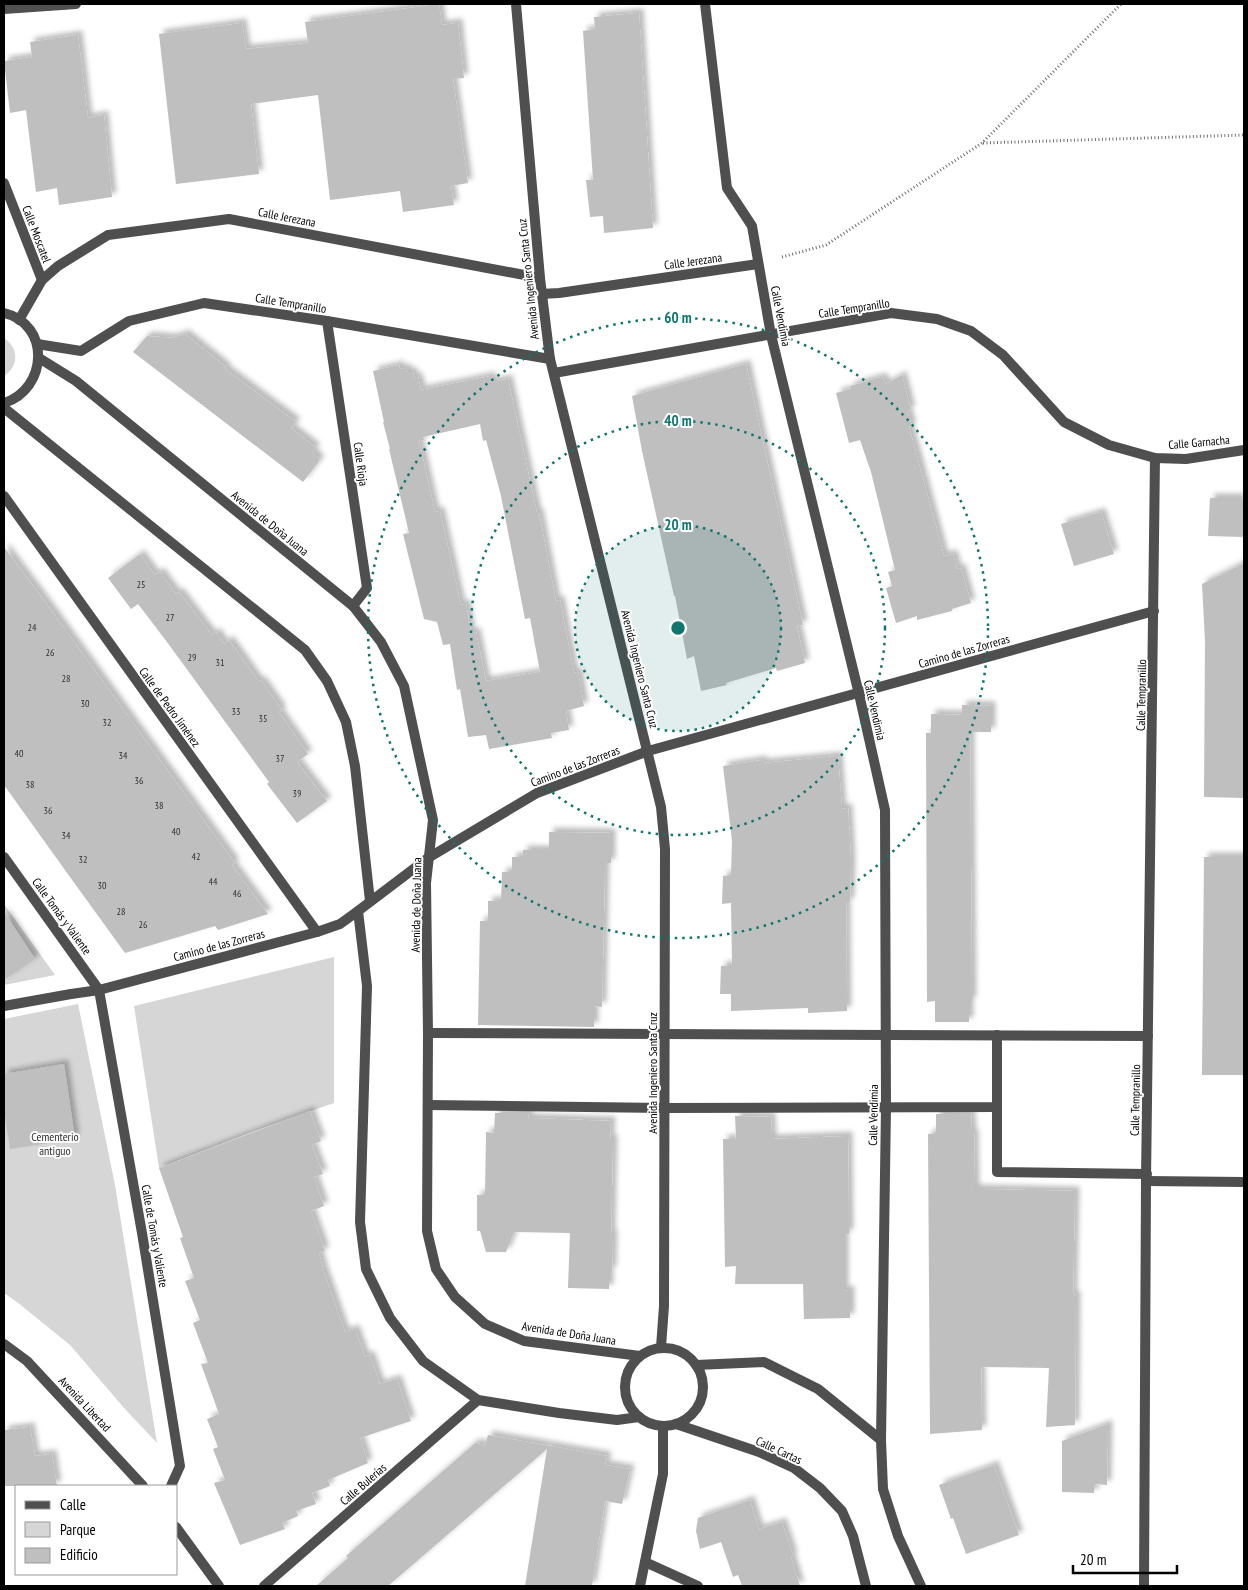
<svg xmlns="http://www.w3.org/2000/svg" width="1248" height="1590" viewBox="0 0 1248 1590" font-family="'PT Sans Narrow',sans-serif">
<defs>
<filter id="shadow"><feDropShadow dx="4.5" dy="-4.5" stdDeviation="2.5" flood-color="#0004"/></filter>
</defs>
<rect width="100%" height="100%" fill="#fff"/>
<!-- green -->
<g fill="#d6d6d6">
<path d="M4,338C19,348 19,366 4,376Z"/>
<polygon points="4,904 55,975 4,985"/>
<polygon points="334,957 334,1103 251,1132 159,1168 134,1006"/>
<polygon points="78,1004 115,1185 157,1443 125,1409 70,1345 17,1302 4,1293 4,1019"/>
</g>
<!-- building -->
<g fill="#bfbfbf" fill-rule="evenodd" filter="url(#shadow)">
<polygon points="439,4 442,25 458,23 464,78 453,79 468,183 451,186 454,205 403,212 400,191 330,200 318,95 251,104 259,174 176,184 159,34 242,23 246,49 308,43 305,22"/>
<polygon points="639,13 653,228 604,233 603,216 590,217 586,180 593,180 583,31 595,29 594,17"/>
<polygon points="78,35 88,118 104,115 112,197 59,205 57,188 36,192 26,110 10,113 4,61 32,57 30,42"/>
<polygon points="185,334 226,367 225,369 296,422 291,428 316,448 312,452 320,460 303,482 133,352 147,336 172,338"/>
<polygon points="746,364 797,597 803,625 797,626 805,663 777,671 776,668 726,683 727,685 701,691 694,656 687,659 675,596 674,596 642,451 632,396"/>
<path d="M399,365L400,369L406,368L408,372H413L414,378L418,377L421,390L491,376L492,382L508,379L537,513H539L556,601L560,600L574,673L578,672L584,706L566,711L569,730L551,733L552,738L489,749L486,735L468,737L460,689L457,690L450,644L443,645L437,622L424,619L403,534L409,533L389,449H390L383,422H384L373,371ZM480,424L483,441L486,440L501,496L525,619L530,618L540,672L486,681L476,632L471,633L466,604L461,605L440,511L435,512L419,441L424,440L423,437Z"/>
<polygon points="902,375 911,410 907,411 912,426 909,427 944,556 953,554 957,569 961,568 971,603 952,609 952,611 917,620 917,616 896,623 886,588 892,586 888,572 895,570 871,472 860,440 849,443 836,393 851,389 850,386 882,377 886,384"/>
<polygon points="1210,498 1240,498 1240,506 1244,506 1244,537 1208,536"/>
<polygon points="1101,512 1114,554 1074,566 1061,524"/>
<polygon points="4,547 43,599 235,863 232,865 268,914 218,930 215,926 125,953 75,884 4,785"/>
<polygon points="140,554 155,575 160,572 176,594 179,592 212,635 216,632 224,644 229,640 259,682 261,680 282,710 279,712 308,754 297,762 327,801 297,823 267,784 269,782 242,745 167,642 138,604 131,609 108,578"/>
<polygon points="1244,563 1244,798 1204,797 1205,641 1202,584"/>
<polygon points="962,705 991,706 991,732 970,732 972,1001 969,1001 969,1022 935,1022 935,1001 927,1002 926,733 931,733 931,714 962,715"/>
<polygon points="838,756 842,809 848,808 851,860 850,902 846,902 847,1011 808,1013 808,1008 731,1011 731,994 720,994 721,966 732,965 731,903 722,904 723,876 731,875 732,840 723,766 762,760 763,763"/>
<polygon points="549,832 611,833 611,863 605,863 602,1007 594,1006 594,1027 478,1025 480,921 488,921 488,901 501,901 502,872 512,872 512,857 523,857 523,850 549,850"/>
<polygon points="1204,857 1244,857 1244,1075 1202,1075"/>
<polygon points="4,912 35,959 4,980"/>
<polygon points="64,1064 75,1139 10,1149 4,1110 4,1074"/>
<polygon points="310,1111 321,1141 312,1145 323,1174 314,1177 324,1206 311,1211 325,1251 319,1253 323,1269 345,1332 355,1329 365,1357 370,1355 380,1384 397,1379 411,1421 360,1438 368,1463 328,1480 330,1486 312,1493 316,1504 296,1511 298,1516 282,1523 285,1529 240,1545 214,1483 225,1480 213,1449 218,1447 207,1419 219,1414 201,1364 208,1363 193,1323 200,1320 185,1281 194,1278 180,1238 183,1237 159,1168"/>
<polygon points="495,1113 529,1113 528,1118 611,1121 610,1139 613,1139 611,1234 613,1234 612,1271 609,1271 609,1289 568,1288 570,1233 514,1232 506,1252 486,1252 480,1231 477,1231 477,1195 485,1195 486,1132 494,1133"/>
<polygon points="936,1114 971,1114 972,1133 974,1134 975,1189 1075,1191 1073,1294 1076,1296 1075,1425 1046,1427 1049,1368 981,1367 982,1430 930,1434 928,1134 936,1133"/>
<polygon points="735,1116 771,1117 772,1139 848,1136 849,1234 844,1234 844,1291 850,1290 850,1318 804,1319 803,1284 735,1284 736,1266 725,1267 723,1139 736,1139"/>
<polygon points="1108,1424 1107,1485 1095,1484 1094,1493 1062,1492 1062,1441"/>
<polygon points="30,1427 35,1456 52,1454 57,1486 4,1486 4,1430"/>
<polygon points="488,1435 607,1456 605,1465 630,1469 622,1504 605,1501 592,1586 525,1586 547,1449 388,1586 316,1586 348,1558 346,1556 475,1443 485,1445"/>
<polygon points="994,1465 1019,1535 966,1554 953,1518 951,1519 939,1485"/>
<polygon points="750,1500 759,1529 782,1522 793,1556 791,1557 800,1586 742,1586 738,1575 733,1577 721,1542 700,1549 696,1531 698,1518"/>
</g>
<g fill="none" stroke-linecap="round" stroke-linejoin="round">
<!-- path -->
<g stroke="#717171" stroke-width="3" stroke-dasharray="1 2.5" stroke-linecap="butt">
<polyline points="983,143 1244,135"/>
<polyline points="782,257 826,245 982,143 1121,4"/>
</g>
<!-- pedestrian -->
<g stroke="#4f4f4f" stroke-width="10">
<polyline points="4,1006 71,994"/>
<polyline points="428,1033 1148,1036"/>
<polyline points="428,1105 664,1108 997,1107 997,1035"/>
<polyline points="997,1107 997,1172 1147,1174"/>
<polyline points="1146,1181 1244,1182"/>
</g>
<!-- minor -->
<g stroke="#4f4f4f" stroke-width="10">
<polyline points="705,4 727,188 752,226 771,335 859,694 885,810 886,1107 881,1440"/>
<polyline points="4,9 76,4"/>
<polyline points="4,183 42,280"/>
<polyline points="541,294 559,293 758,264"/>
<polyline points="327,321 367,588 353,606"/>
<polyline points="554,373 891,313 937,319 971,331 1003,355 1064,422 1109,445 1155,458 1186,459 1244,450"/>
<polyline points="4,496 317,932"/>
<polyline points="4,857 99,990 142,1233 180,1466 171,1486"/>
<polyline points="428,858 537,793 648,751 1154,611"/>
<polyline points="71,994 99,990 317,932 340,924 358,911"/>
<polyline points="696,1365 764,1362 818,1389 881,1440 883,1489 898,1536 921,1586"/>
<polyline points="676,1424 759,1452 794,1468 820,1488 842,1511 853,1536 866,1586"/>
<polyline points="645,1562 698,1586"/>
<polyline points="264,1586 478,1400"/>
<polyline points="1144,1586 1146,1181 1155,458"/>
</g>
<!-- tertiary -->
<g stroke="#4f4f4f" stroke-width="10">
<polyline points="516,4 540,278 550,359 661,807 665,849 664,1306 661,1347"/>
<path d="M4,313C51,324 48,389 4,403"/>
<polyline points="19,320 42,280 58,266 108,235 229,219 540,278"/>
<polyline points="37,344 81,351 129,321 204,303 327,321 550,359"/>
<polyline points="39,358 76,381 353,606 381,642 404,686 433,820 426,883 428,1033 427,1231 436,1269 455,1297 485,1324 524,1341 640,1356"/>
<polyline points="4,408 305,650 327,681 346,722 355,766 370,901"/>
<polyline points="428,858 358,911 367,986 360,1222 366,1269 390,1318 423,1361 478,1400 559,1413 617,1420 639,1417"/>
<polyline points="4,1344 27,1361 143,1486"/>
<circle cx="664" cy="1387" r="39"/>
<polyline points="176,1527 219,1586"/>
<polyline points="640,1586 663,1474 663,1426"/>
</g>
</g>
<!-- distance rings -->
<circle cx="678" cy="628" r="103" fill="#0f766e" fill-opacity=".12"/>
<g fill="none" stroke="#0f766e" stroke-width="2.5" stroke-dasharray="2.5 5">
<circle cx="678" cy="628" r="103"/>
<circle cx="678" cy="628" r="207"/>
<circle cx="678" cy="628" r="310"/>
</g>
<g text-anchor="middle" dominant-baseline="central" stroke-width="4" stroke-linejoin="round" paint-order="stroke">
<!-- number labels -->
<g font-size="10" fill="#303030">
<text x="141" y="584">25</text>
<text x="170" y="617">27</text>
<text x="32" y="627">24</text>
<text x="50" y="652">26</text>
<text x="192" y="657">29</text>
<text x="220" y="662">31</text>
<text x="66" y="678">28</text>
<text x="85" y="703">30</text>
<text x="236" y="711">33</text>
<text x="263" y="718">35</text>
<text x="107" y="722">32</text>
<text x="19" y="753">40</text>
<text x="123" y="755">34</text>
<text x="280" y="758">37</text>
<text x="139" y="780">36</text>
<text x="30" y="784">38</text>
<text x="297" y="793">39</text>
<text x="159" y="805">38</text>
<text x="48" y="810">36</text>
<text x="176" y="831">40</text>
<text x="66" y="835">34</text>
<text x="196" y="856">42</text>
<text x="83" y="859">32</text>
<text x="213" y="881">44</text>
<text x="102" y="885">30</text>
<text x="237" y="893">46</text>
<text x="121" y="911">28</text>
<text x="143" y="924">26</text>
</g>
<!-- street labels -->
<g font-size="12" fill="#000" stroke="#fff">
<text transform="translate(287 217) rotate(11)">Calle Jerezana</text>
<text transform="translate(37 234) rotate(69)">Calle Moscatel</text>
<text transform="translate(693 261) rotate(-8)">Calle Jerezana</text>
<text transform="translate(528 279) rotate(-96)">Avenida Ingeniero Santa Cruz</text>
<text transform="translate(291 303) rotate(9)">Calle Tempranillo</text>
<text transform="translate(854 308) rotate(-9)">Calle Tempranillo</text>
<text transform="translate(781 316) rotate(79)">Calle Vendimia</text>
<text transform="translate(1199 442) rotate(-5)">Calle Garnacha</text>
<text transform="translate(361 464) rotate(82)">Calle Rioja</text>
<text transform="translate(270 523) rotate(39)">Avenida de Doña Juana</text>
<text transform="translate(964 651) rotate(-16)">Camino de las Zorreras</text>
<text transform="translate(640 669) rotate(76)">Avenida Ingeniero Santa Cruz</text>
<text transform="translate(1141 695) rotate(-89)">Calle Tempranillo</text>
<text transform="translate(170 707) rotate(54)">Calle de Pedro Jiménez</text>
<text transform="translate(875 710) rotate(77)">Calle Vendimia</text>
<text transform="translate(575 766) rotate(-21)">Camino de las Zorreras</text>
<text transform="translate(416 905) rotate(-89)">Avenida de Doña Juana</text>
<text transform="translate(62 916) rotate(54)">Calle Tomás y Valiente</text>
<text transform="translate(219 945) rotate(-15)">Camino de las Zorreras</text>
<text transform="translate(652 1073) rotate(-90)">Avenida Ingeniero Santa Cruz</text>
<text transform="translate(1135 1100) rotate(-89)">Calle Tempranillo</text>
<text transform="translate(873 1115) rotate(-89)">Calle Vendimia</text>
<text transform="translate(155 1236) rotate(80)">Calle de Tomás y Valiente</text>
<text transform="translate(569 1333) rotate(9)">Avenida de Doña Juana</text>
<text transform="translate(85 1404) rotate(47)">Avenida Libertad</text>
<text transform="translate(779 1450) rotate(25)">Calle Cartas</text>
<text transform="translate(363 1484) rotate(-41)">Calle Bulerías</text>
</g>
<!-- park labels -->
<g font-size="12" fill="#2d2d2d" stroke="#fff">
<text x="55" y="1136">Cementerio<tspan x="55" dy="14">antiguo</tspan></text>
</g>
</g>
<circle cx="678" cy="628" r="8" fill="#0f766e" stroke="#fff" stroke-width="2.5"/>
<g font-size="15" text-anchor="middle" font-weight="bold" fill="#0f766e" stroke="#fff" stroke-width="4" stroke-linejoin="round" paint-order="stroke">
<text x="678" y="323">60 m</text>
<text x="678" y="426">40 m</text>
<text x="678" y="530">20 m</text>
</g>
<!-- border -->
<rect width="1248" height="1590" fill="none" stroke="#000000" stroke-width="10"/>
<!-- legend -->
<rect x="15" y="1485" width="162" height="90" fill="#ffffff" stroke="#999999"/>
<rect x="25" y="1501" width="25" height="8" fill="#4f4f4f" stroke="#999999"/>
<text x="60" y="1510" font-size="15" fill="#000000">Calle</text>
<rect x="25" y="1522" width="25" height="15" fill="#d6d6d6" stroke="#999999"/>
<text x="60" y="1535" font-size="15" fill="#000000">Parque</text>
<rect x="25" y="1548" width="25" height="15" fill="#bfbfbf" stroke="#999999"/>
<text x="60" y="1560" font-size="15" fill="#000000">Edificio</text>
<!-- scale -->
<path d="M1073 1565v8h104v-8" fill="none" stroke="#000000" stroke-width="2.5"/>
<text x="1080" y="1565" font-size="15" fill="#000000" stroke="#ffffff" stroke-width="4" paint-order="stroke">20 m</text>
</svg>
